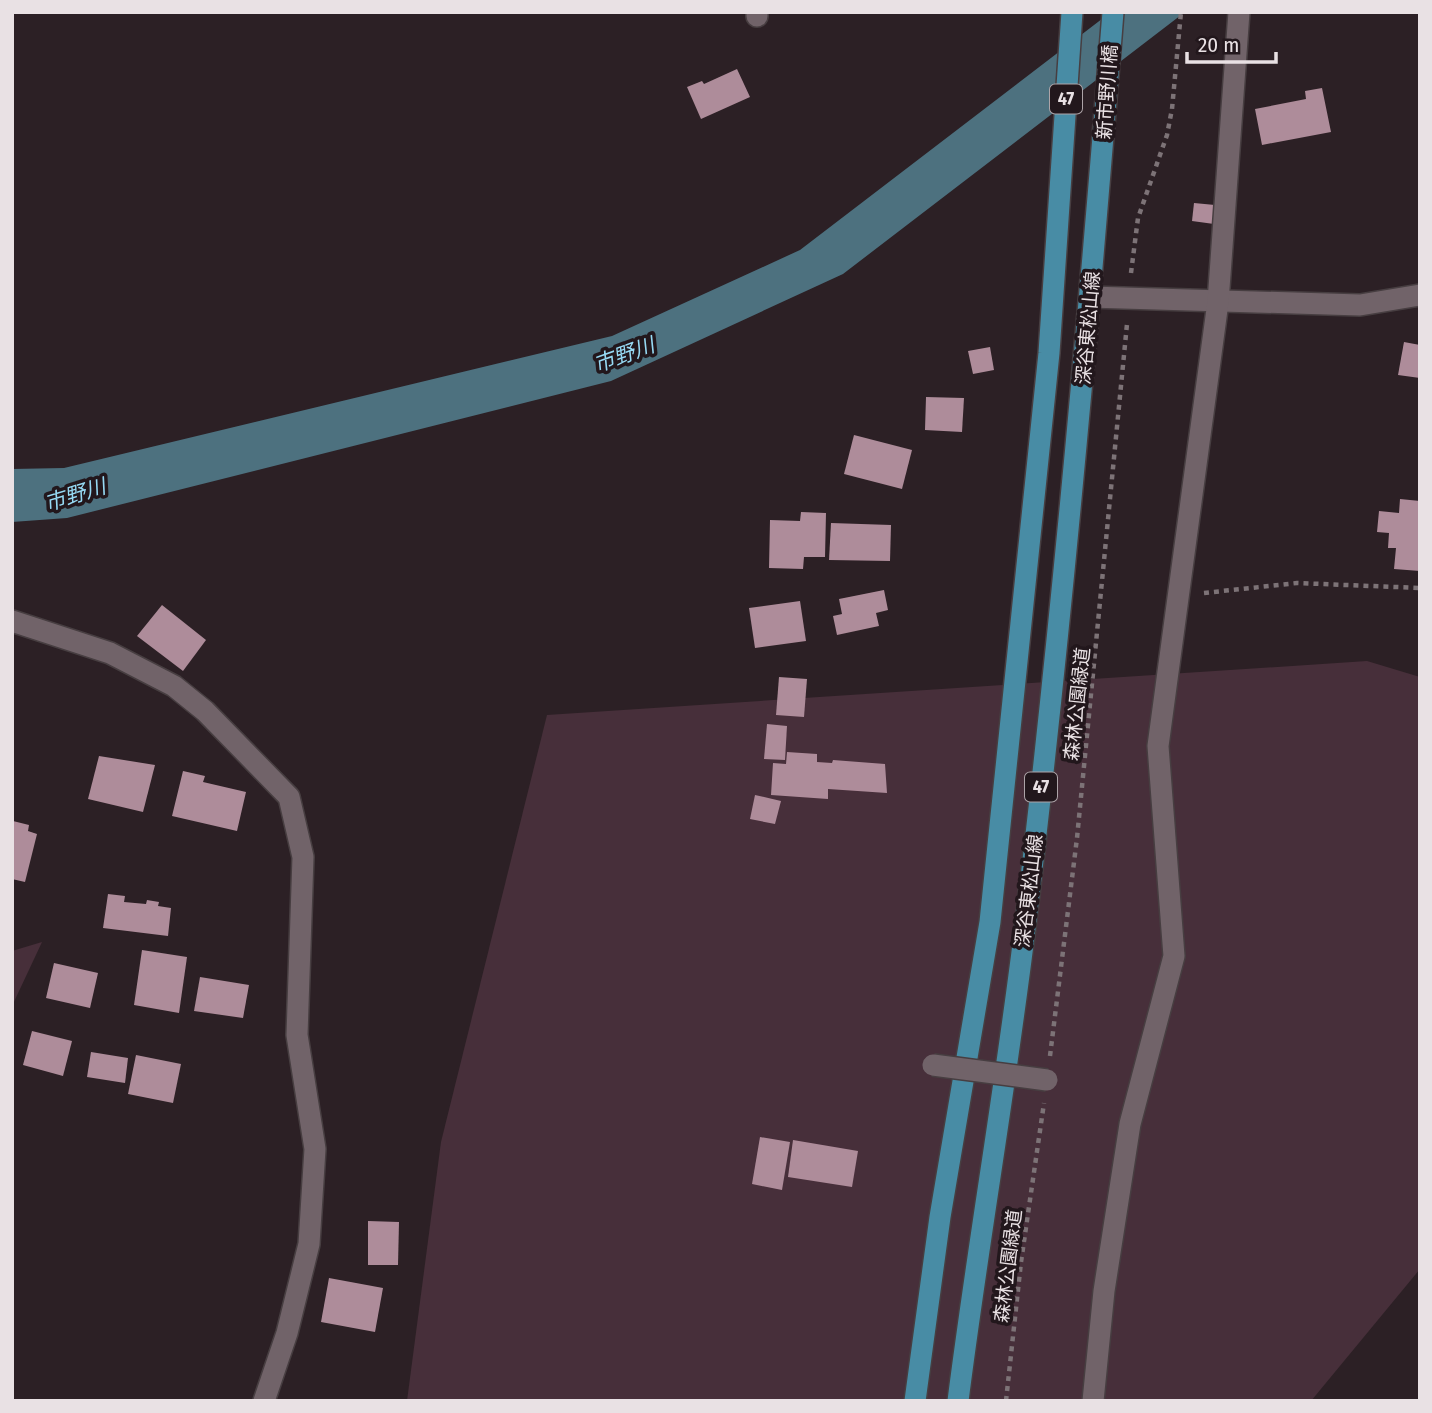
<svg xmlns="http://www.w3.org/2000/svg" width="1432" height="1413" viewBox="0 0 1432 1413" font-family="'Fira Sans Condensed','Noto Sans JP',sans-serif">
<rect width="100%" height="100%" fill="#2c2025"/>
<!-- green -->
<g fill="#472f3a">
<polygon points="1367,661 1420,677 1420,1269 1311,1401 407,1401 441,1142 547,715"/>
<polygon points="42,942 12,1006 12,951"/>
</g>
<!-- water -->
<polygon fill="#4d717f" points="1111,12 1185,12 843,274 611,381 67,518 12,522 12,469 64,468 612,336 800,250"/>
<!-- building -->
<g fill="#ae8c9a">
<polygon points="737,69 750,97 701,119 687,87 702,81 704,84"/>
<polygon points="1322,88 1331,132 1262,145 1255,109 1306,99 1305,91"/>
<polygon points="1194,203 1215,205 1214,224 1192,221"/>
<polygon points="1404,342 1420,345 1420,378 1398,375"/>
<polygon points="990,347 994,370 973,374 968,351"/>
<polygon points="926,397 964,398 962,432 925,430"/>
<polygon points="854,435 912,450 902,489 844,474"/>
<polygon points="1400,499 1420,501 1420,571 1394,569 1396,548 1388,548 1389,533 1377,532 1379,511 1399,513"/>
<polygon points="801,512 826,513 825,557 804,557 803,569 769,568 770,520 800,521"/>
<polygon points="831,523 891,525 890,561 829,560"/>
<polygon points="884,590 888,610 876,613 879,626 837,635 833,616 842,614 839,599"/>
<polygon points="800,601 806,641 755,648 749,608"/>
<polygon points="162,605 206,640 183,671 137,636"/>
<polygon points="779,677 807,679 804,717 776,715"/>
<polygon points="767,724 787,726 785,760 764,759"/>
<polygon points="787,752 817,754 817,762 832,763 833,760 885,764 887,793 828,789 828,799 771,795 773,763 786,764"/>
<polygon points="99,756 155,765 143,812 88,799"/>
<polygon points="183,771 205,776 203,782 246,792 237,831 172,816"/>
<polygon points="755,795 781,801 775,824 750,819"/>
<polygon points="13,821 29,825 28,831 37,834 25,882 12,879"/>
<polygon points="108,894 125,896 124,902 146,904 147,900 159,902 158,906 171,908 168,936 103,928"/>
<polygon points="142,950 187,957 179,1013 134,1005"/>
<polygon points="54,963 98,973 90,1008 46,998"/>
<polygon points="200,977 249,985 243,1018 194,1011"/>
<polygon points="32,1031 72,1041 63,1076 23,1065"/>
<polygon points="91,1052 128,1058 125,1083 87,1077"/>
<polygon points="136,1055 181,1064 173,1103 128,1094"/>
<polygon points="760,1137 790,1142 782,1190 752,1184"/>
<polygon points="793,1140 858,1151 852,1187 788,1177"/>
<polygon points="368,1221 399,1222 398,1265 368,1265"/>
<polygon points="329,1278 383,1288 375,1332 321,1322"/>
</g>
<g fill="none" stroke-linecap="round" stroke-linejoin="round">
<!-- minor casing -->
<g stroke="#473e41" stroke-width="24">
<g id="minor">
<polyline points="757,16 757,12"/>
<polyline points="1090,297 1360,305 1420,295"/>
<polyline points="12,621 110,653 174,686 205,711 289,797 303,857 297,1035 315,1149 309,1244 287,1333 264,1401"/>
<polyline points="1093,1401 1104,1291 1130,1124 1174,956 1158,746 1218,302 1239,12"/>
</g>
</g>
<!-- primary casing -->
<g stroke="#473e41" stroke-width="24">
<g id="primary">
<polyline points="915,1401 940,1217 990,922 1049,353 1072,12"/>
<path d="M958,1401C978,1243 1006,1086 1025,928C1062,623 1089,318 1113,12"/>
</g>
</g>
<!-- path -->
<g stroke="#7d7377" stroke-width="4.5" stroke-dasharray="5 5" stroke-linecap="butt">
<polyline points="1131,273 1138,218 1167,135 1172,109 1181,12"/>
<polyline points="1204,593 1297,583 1420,588"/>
<polyline points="1050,1056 1077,838 1127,324"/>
<polyline points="1006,1401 1021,1262 1044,1103"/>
</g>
<!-- minor -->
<use href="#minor" stroke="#716369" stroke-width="21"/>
<!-- primary -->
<use href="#primary" stroke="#488ca5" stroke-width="21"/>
<!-- minor-bridge casing -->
<g stroke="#473e41" stroke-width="24" stroke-linecap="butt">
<polyline id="minor-bridge" points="933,1065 1047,1080"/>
</g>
<!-- minor-bridge -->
<use href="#minor-bridge" stroke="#716369" stroke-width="21"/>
</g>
<g text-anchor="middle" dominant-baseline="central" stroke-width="7" stroke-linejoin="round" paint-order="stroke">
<!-- shield labels -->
<g fill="#22171c" stroke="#ada4a8" stroke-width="2">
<rect x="1050" y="84.5" width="32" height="29" rx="5"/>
<rect x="1025" y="772.5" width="32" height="29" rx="5"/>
</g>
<g font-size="18" font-weight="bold" fill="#e9e1e4">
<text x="1066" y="99">47</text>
<text x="1041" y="787">47</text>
</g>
<!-- street labels -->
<g font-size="19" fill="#e9e1e4" stroke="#22171c">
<text transform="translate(1107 92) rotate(-86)">新市野川橋</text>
<text transform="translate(1088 328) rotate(-85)">深谷東松山線</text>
<text transform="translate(1077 704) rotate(-84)">森林公園緑道</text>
<text transform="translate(1029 891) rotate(-83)">深谷東松山線</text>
<text transform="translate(1008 1266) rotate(-83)">森林公園緑道</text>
</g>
<!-- water labels -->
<g font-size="21" font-style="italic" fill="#96d9f3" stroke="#22171c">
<text transform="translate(624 355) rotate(-20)">市野川</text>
<text transform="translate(75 495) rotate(-17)">市野川</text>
</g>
</g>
<!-- border -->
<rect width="1432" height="1413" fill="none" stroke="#e9e1e4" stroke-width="28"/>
<!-- scale -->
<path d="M1187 52v10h89v-10" fill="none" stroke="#e9e1e4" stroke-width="3.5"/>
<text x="1198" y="52" font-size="21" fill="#e9e1e4" stroke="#22171c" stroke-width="5" paint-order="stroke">20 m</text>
</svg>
